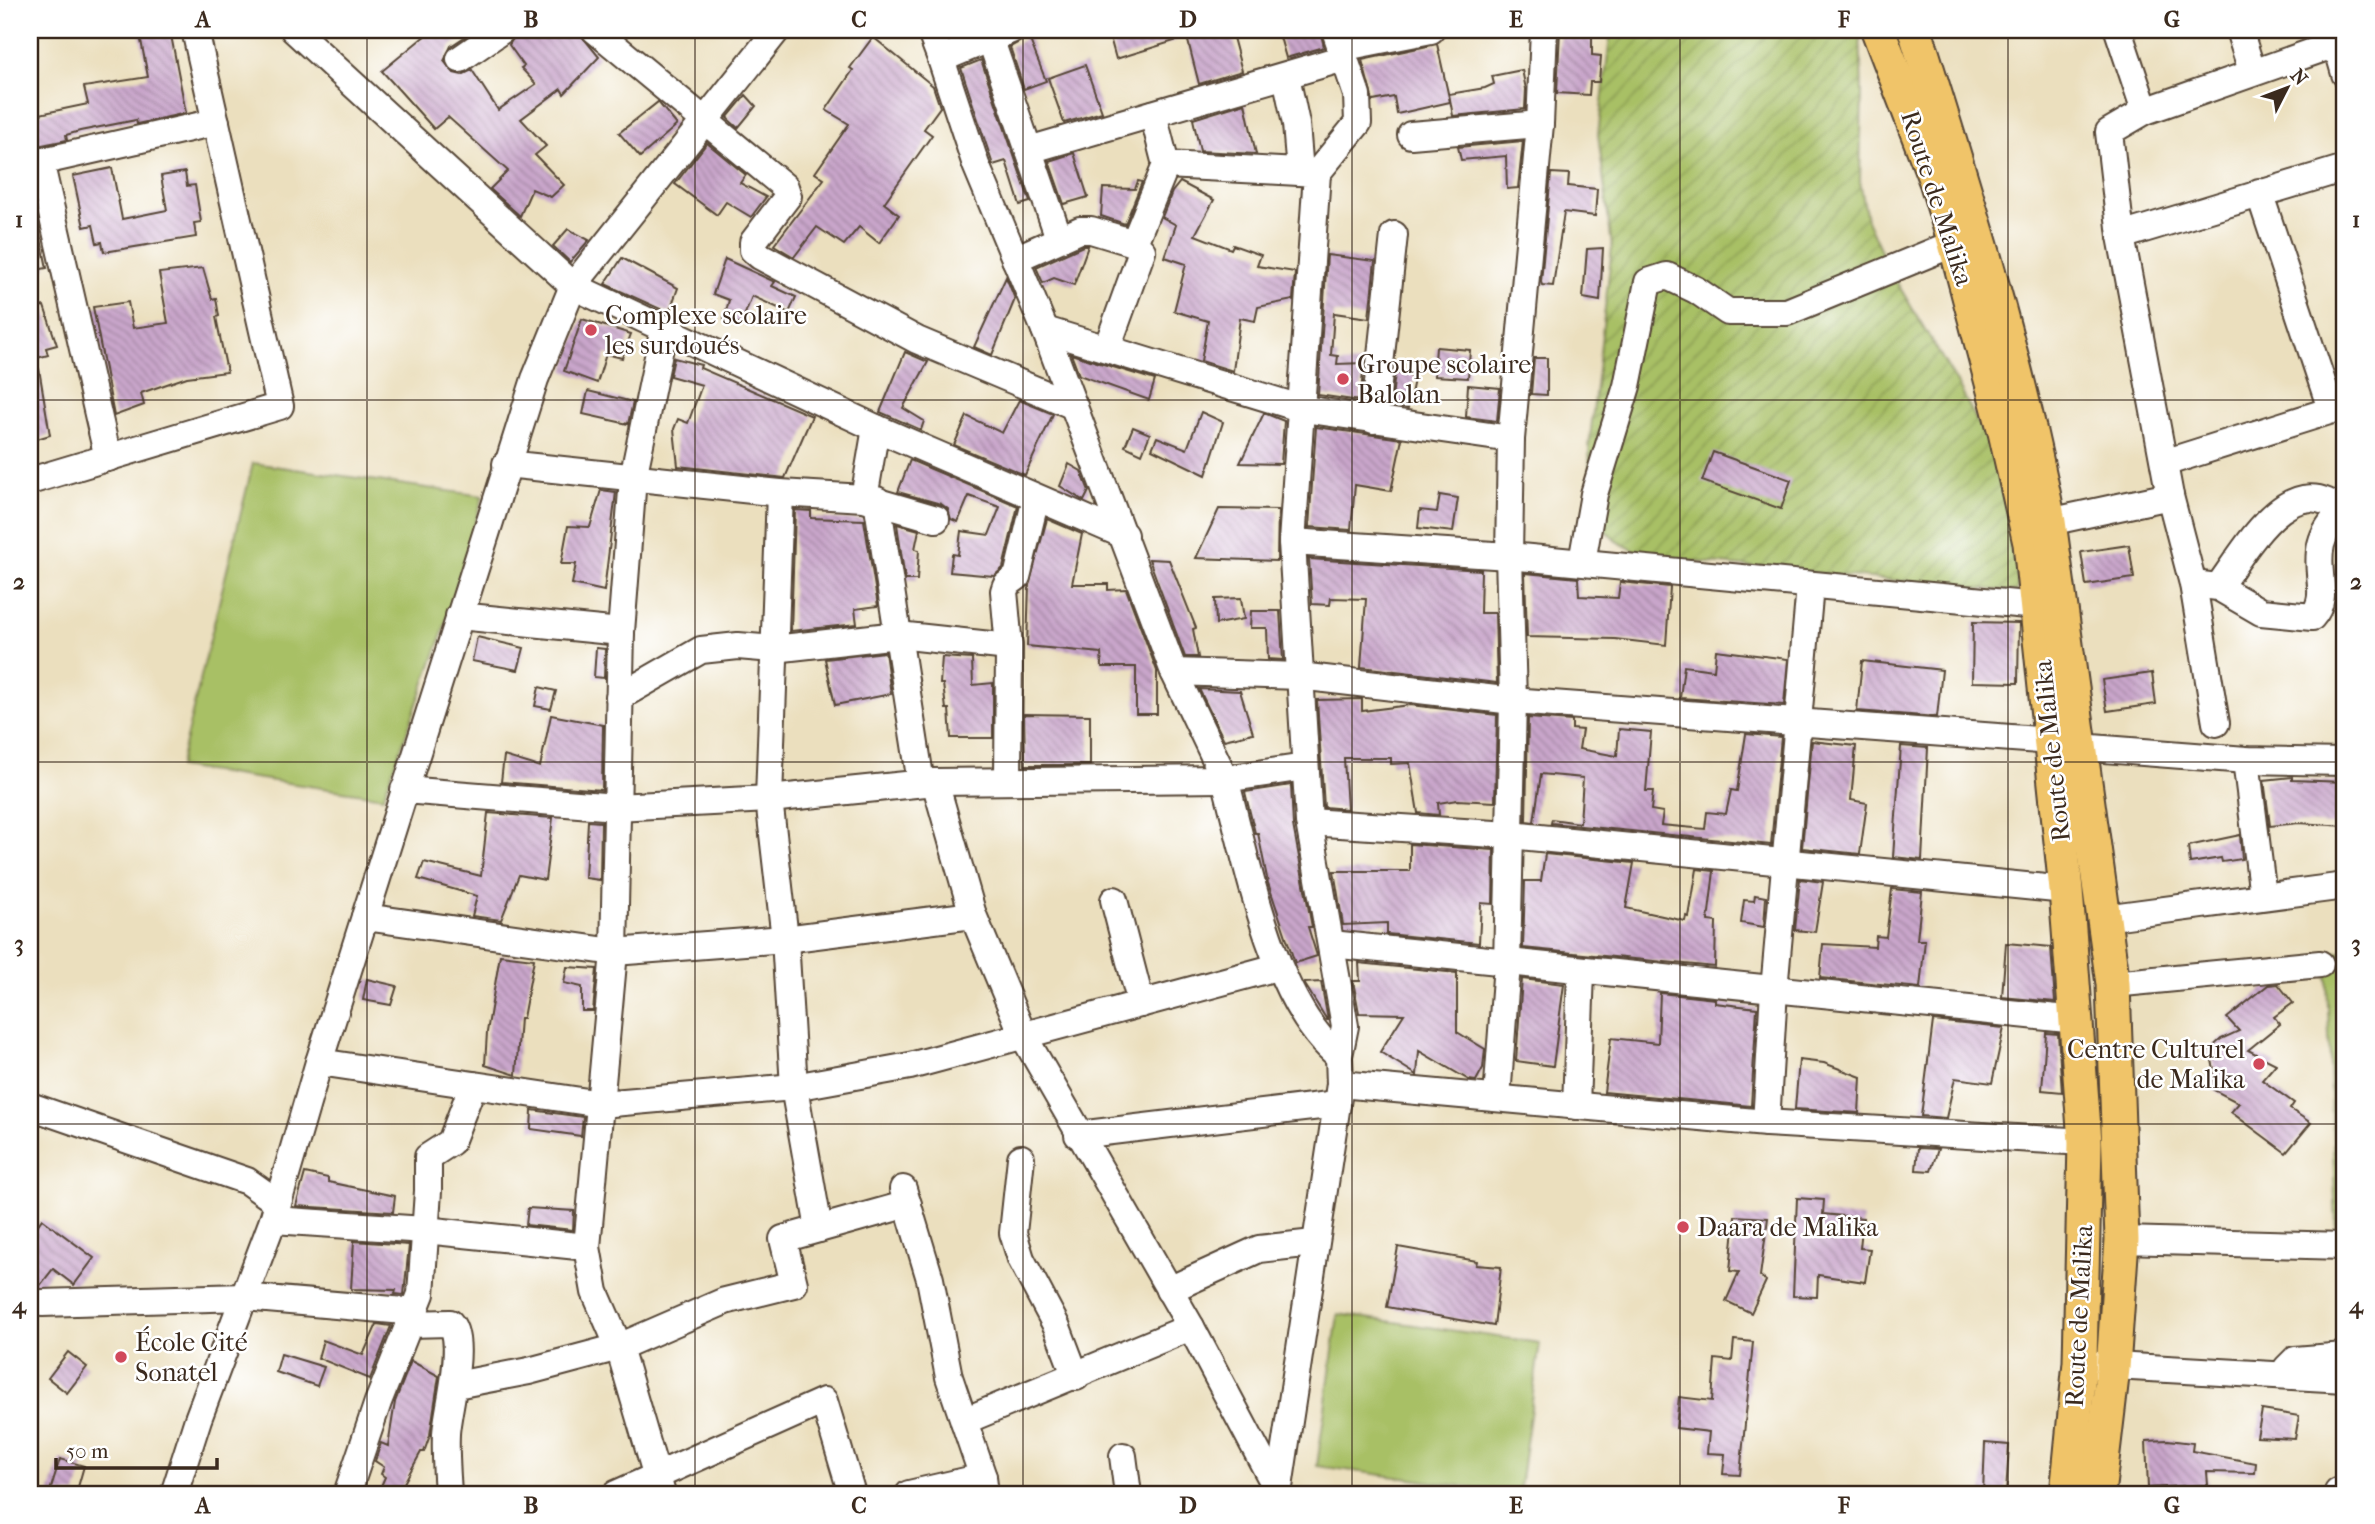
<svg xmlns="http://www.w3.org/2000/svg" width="2375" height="1524" viewBox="0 0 2375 1524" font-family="'IM FELL French Canon',serif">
<defs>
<pattern id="garden-furrows" width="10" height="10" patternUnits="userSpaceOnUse" patternTransform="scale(1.75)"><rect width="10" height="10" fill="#a8c065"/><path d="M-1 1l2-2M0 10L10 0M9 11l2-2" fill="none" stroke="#8a9c53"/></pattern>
<pattern id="building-back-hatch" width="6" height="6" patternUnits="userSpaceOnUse" patternTransform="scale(1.75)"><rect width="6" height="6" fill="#c9a6cb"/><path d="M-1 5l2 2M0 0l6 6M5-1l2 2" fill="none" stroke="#a487a4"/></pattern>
</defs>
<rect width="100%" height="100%" fill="#fff"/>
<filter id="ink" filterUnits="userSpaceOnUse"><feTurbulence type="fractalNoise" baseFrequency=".0143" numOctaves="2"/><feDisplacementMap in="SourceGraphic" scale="14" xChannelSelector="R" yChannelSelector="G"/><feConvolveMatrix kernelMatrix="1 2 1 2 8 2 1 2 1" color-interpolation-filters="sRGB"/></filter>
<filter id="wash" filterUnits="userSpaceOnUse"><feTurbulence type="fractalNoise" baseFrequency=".00686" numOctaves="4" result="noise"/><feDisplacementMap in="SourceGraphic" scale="28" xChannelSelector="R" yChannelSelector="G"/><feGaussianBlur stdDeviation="1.57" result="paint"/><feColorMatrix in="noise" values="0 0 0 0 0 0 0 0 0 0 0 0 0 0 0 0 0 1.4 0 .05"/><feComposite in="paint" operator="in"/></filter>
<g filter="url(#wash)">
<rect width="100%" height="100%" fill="#ebdfbe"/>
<!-- garden -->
<polygon fill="url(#garden-furrows)" stroke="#727542" stroke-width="2" points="1611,30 1860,30 1862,92 1860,181 1867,220 1890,271 1957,383 1991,448 2001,481 2018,570 2017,592 1647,557 1616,541 1599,524 1591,501 1589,447 1612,247 1598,134"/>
<!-- pitch -->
<g fill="#a8c065" stroke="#727542" stroke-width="2">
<polygon points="253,463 483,496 439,644 383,797 179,767"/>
<polygon points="2345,951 2345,1226 2336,1226 2326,953"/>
<polygon points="1338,1314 1540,1343 1519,1494 1317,1466"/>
</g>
<g id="blocks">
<!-- building -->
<g fill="url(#building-back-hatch)">
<polygon points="139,30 170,30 186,113 137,124 136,120 80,131 66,135 67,140 37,146 35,115 88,104 84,87 148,77"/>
<polygon points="432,30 475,30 451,46 444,61 454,73 462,75 472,70 498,110 536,84 521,68 524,66 509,45 518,30 577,30 599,57 564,94 561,89 521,119 546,146 535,155 564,185 551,197 532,189 520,216 490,189 508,171 448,117 434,129 382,71"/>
<polygon points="1026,30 1046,81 1024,89 1010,47 1023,40"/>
<polygon points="1108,30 1231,30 1242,71 1199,84 1187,37 1116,59"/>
<polygon points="1278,30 1320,30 1324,47 1286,58"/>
<polygon points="1560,30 1592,30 1592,55 1601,56 1599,82 1590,82 1589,95 1557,93"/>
<polygon points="873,37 933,86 940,107 924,129 932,135 884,203 899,215 879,243 859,227 844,245 817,227 794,257 774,245 824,179 815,173 849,124 826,110 853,70 850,68"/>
<polygon points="1437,44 1450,102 1397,114 1394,97 1373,101 1362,60"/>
<polygon points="981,60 1030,202 1020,205 1006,161 993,165 961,68"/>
<polygon points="1085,65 1102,112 1064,123 1048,78"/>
<polygon points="1522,70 1526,89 1525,109 1453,116 1449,94 1485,88 1494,84 1492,76"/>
<polygon points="746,95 756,106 738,128 727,118"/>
<polygon points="658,102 677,125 640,157 619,133"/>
<polygon points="1245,103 1256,154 1200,151 1193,119"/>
<polygon points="1523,141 1518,188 1507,189 1506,156 1461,160 1458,147"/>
<polygon points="707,143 746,175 740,183 766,197 751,217 726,202 717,215 675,184"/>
<polygon points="1074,153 1088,197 1064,204 1049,161"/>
<polygon points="112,168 122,219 167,210 161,176 185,172 187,186 195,185 201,222 194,223 196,237 104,252 102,242 97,243 93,225 84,227 73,176"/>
<polygon points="1551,173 1569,174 1568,186 1597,189 1595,216 1564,212 1553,286 1542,285 1541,282"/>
<polygon points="1138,181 1142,182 1125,224 1101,216 1103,188 1135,189"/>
<polygon points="1180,182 1214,200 1195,235 1231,249 1233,245 1261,255 1257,266 1295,272 1293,300 1258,307 1255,321 1240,318 1233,371 1201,361 1208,321 1174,311 1186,264 1165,257 1176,225 1162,217 1172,192"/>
<polygon points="30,187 47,268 30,271"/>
<polygon points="568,229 589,240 570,262 553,246"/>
<polygon points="1083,246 1088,246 1074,285 1054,278 1043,283 1036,267"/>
<polygon points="1603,248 1600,301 1583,298 1587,249"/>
<polygon points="1327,255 1375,261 1369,318 1334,313 1331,355 1338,356 1337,364 1364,363 1360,401 1318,395"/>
<polygon points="622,258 678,288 669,313 605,284"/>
<polygon points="725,259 775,282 772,286 796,297 789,313 752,296 741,324 724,319 729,300 713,294"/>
<polygon points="203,268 212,299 216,298 219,316 216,317 227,372 187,377 141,393 144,405 114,416 93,307 128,302 133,328 168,323 159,273"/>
<polygon points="1006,277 1015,299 992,355 974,347"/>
<polygon points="44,306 57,345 46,348 48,355 30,360 30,308"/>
<polygon points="582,319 631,334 622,358 606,354 597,383 564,371"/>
<polygon points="1436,347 1470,350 1468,378 1434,376"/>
<polygon points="905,352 928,362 903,408 924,421 921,430 880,412"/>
<polygon points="1071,354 1155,380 1149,400 1079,375"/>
<polygon points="674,358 701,365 700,368 812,416 785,478 678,466 674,429 678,419 688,423 702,385 670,376"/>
<polygon points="1534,358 1547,358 1547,395 1531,394"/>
<polygon points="39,369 50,435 30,441 30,370"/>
<polygon points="1395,373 1415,375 1408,408 1391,406"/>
<polygon points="1468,385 1500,388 1497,421 1466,417"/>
<polygon points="588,391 633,402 628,424 583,414"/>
<polygon points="1019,400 1053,414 1025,475 954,445 967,416 1002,433"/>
<polygon points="1201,412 1223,422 1206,475 1152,449 1157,437 1187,449"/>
<polygon points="1264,413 1284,421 1281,464 1240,463"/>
<polygon points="1133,427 1150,434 1142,454 1125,446"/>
<polygon points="1316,427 1402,439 1391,491 1355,485 1351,530 1309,527"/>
<polygon points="1713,452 1791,480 1781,509 1702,481"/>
<polygon points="910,460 1018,506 1003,568 994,576 950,572 952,554 958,555 961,531 989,535 1000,507 969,496 958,522 951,519 948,509 941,504 898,492"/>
<polygon points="1069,464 1081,471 1089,491 1084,501 1060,486"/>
<polygon points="601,490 616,492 604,591 572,584 576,564 561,564 568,526 590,527"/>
<polygon points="1440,495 1458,498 1453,532 1418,528 1420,510 1437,512"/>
<polygon points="1219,509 1278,510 1277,561 1196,558"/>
<polygon points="795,510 811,511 811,518 864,520 878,606 855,609 857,624 791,631"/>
<polygon points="1047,519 1082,534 1072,584 1108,584 1108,590 1126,589 1157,671 1157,714 1136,714 1136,667 1102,667 1101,653 1027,646 1029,585"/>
<polygon points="897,524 919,530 915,549 919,550 917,580 905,580"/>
<polygon points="2129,545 2134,578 2086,585 2081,552"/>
<polygon points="1149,559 1169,560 1196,628 1193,629 1198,657 1185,657"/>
<polygon points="1309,559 1481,570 1480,613 1495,613 1497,683 1361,667 1366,599 1331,598 1330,605 1312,604"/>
<polygon points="1525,573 1578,578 1579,596 1618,598 1620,582 1670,587 1666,645 1615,639 1527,637"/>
<polygon points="1241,598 1244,619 1216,624 1215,599"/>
<polygon points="1251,611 1280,611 1283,660 1268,659 1267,628 1250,628"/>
<polygon points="1973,622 2019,623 2018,683 1972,682"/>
<polygon points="477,637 524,648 518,670 472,661"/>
<polygon points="596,648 605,649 604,678 594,677"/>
<polygon points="1716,650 1788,659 1784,705 1680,698 1684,666 1714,670"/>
<polygon points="885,652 891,694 835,705 825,659"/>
<polygon points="942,657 972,659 973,685 993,683 993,738 951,738 949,709 946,709 943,684 940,684"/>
<polygon points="1862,661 1942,670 1937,717 1857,711"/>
<polygon points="2152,673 2156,704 2107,711 2102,680"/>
<polygon points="539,687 556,691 551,709 535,706"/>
<polygon points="1199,689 1240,691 1253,733 1224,740"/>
<polygon points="1362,699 1362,711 1410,705 1497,715 1495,802 1457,800 1438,803 1439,815 1418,813 1410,763 1391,764 1391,758 1344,758 1347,809 1324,807 1317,700"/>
<polygon points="1024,714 1090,715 1090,765 1025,765"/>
<polygon points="551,715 603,725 602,790 501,782 504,756 540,767"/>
<polygon points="1528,718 1572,721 1572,729 1582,730 1579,749 1617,756 1619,729 1651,732 1646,791 1653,791 1651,810 1663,812 1661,825 1705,829 1707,812 1726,814 1731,790 1737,791 1746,734 1781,737 1771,845 1551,823 1552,819 1580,823 1583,778 1541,774 1534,822 1526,821"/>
<polygon points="1812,741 1856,746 1851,800 1867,803 1860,854 1802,848"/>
<polygon points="1901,746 1928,748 1922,860 1893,857"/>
<polygon points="2292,777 2292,780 2345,782 2345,826 2299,823 2270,826 2264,780"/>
<polygon points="1291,785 1293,825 1312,927 1308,927 1317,956 1295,963 1268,883 1258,833 1255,833 1245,792"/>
<polygon points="488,813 553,818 545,880 519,875 501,920 472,916 477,896 418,879 424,862 481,876"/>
<polygon points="588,821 601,822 600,880 585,878"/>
<polygon points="2240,835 2242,859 2222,862 2221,858 2190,863 2188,846"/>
<polygon points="1410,844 1494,850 1493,904 1481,903 1479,943 1387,934 1387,923 1343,925 1334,871 1410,871"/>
<polygon points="1545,854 1634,863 1626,908 1685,921 1686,916 1689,917 1697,869 1714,871 1708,921 1716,922 1715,967 1523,948 1525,881 1541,881"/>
<polygon points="1800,879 1823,882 1815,932 1795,930"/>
<polygon points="1892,889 1922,892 1917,940 1925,940 1920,988 1820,978 1823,944 1875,947 1876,936 1886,937"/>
<polygon points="1755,895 1766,897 1764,927 1741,923 1744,900 1754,901"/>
<polygon points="2006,943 2051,947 2055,1002 2002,997"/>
<polygon points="500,955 534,959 523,1018 520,1018 516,1075 485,1065 487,1032"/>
<polygon points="1359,963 1457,973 1457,1032 1485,1049 1483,1068 1476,1081 1469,1080 1419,1051 1417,1075 1380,1052 1404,1014 1359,1013 1353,981 1360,981"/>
<polygon points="567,967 597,969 593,1011 582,1011 582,987 564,983"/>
<polygon points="367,979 397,986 391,1005 363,1000"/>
<polygon points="1522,979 1564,984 1553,1066 1516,1061"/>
<polygon points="1321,982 1328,1020 1327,1020 1304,983"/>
<polygon points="2278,984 2293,1003 2274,1017 2280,1024 2248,1050 2276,1064 2262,1080 2294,1103 2290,1109 2311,1123 2286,1153 2231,1112 2239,1103 2210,1088 2214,1070 2212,1060 2205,1054 2221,1039 2239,1031 2227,1018 2268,985"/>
<polygon points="1660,993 1715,999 1715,1003 1757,1008 1751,1106 1604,1092 1611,1038 1658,1043"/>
<polygon points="1933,1021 2004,1028 1992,1083 1955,1078 1946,1118 1921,1116"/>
<polygon points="2046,1033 2058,1034 2062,1092 2042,1090"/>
<polygon points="1799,1060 1824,1063 1861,1077 1859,1113 1795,1109"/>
<polygon points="532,1110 583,1117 581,1136 531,1129"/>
<polygon points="1918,1148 1938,1149 1931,1171 1916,1170"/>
<polygon points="305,1173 328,1178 328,1182 395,1196 393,1212 296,1206"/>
<polygon points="1797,1198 1824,1200 1823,1214 1863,1218 1860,1248 1870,1249 1865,1282 1818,1275 1817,1297 1793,1296"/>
<polygon points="528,1208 574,1211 573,1230 526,1225"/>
<polygon points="1735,1216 1768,1218 1760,1276 1766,1281 1751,1313 1726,1301 1739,1272 1730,1271"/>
<polygon points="42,1219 94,1258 74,1285 53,1269 38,1288 30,1294 30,1236"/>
<polygon points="354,1241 409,1245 404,1295 395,1294 396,1290 351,1289"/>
<polygon points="1398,1247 1477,1261 1476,1265 1501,1267 1494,1326 1387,1307"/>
<polygon points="377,1324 391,1326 370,1379 318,1358 323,1340 363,1355"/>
<polygon points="1734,1340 1753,1342 1740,1475 1723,1474 1725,1454 1707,1453 1709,1432 1676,1428 1679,1397 1712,1401 1715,1359 1732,1361"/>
<polygon points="68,1352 87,1367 67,1393 48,1378"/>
<polygon points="281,1354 324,1367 317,1386 276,1372"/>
<polygon points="411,1361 439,1376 430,1435 424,1452 421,1452 398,1494 381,1486 385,1477 381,1474 384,1467 375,1461 381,1443 388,1446 395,1402"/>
<polygon points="2262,1410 2299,1416 2295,1439 2257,1437"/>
<polygon points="2168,1440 2193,1443 2192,1451 2256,1463 2255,1473 2207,1472 2208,1485 2148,1488 2146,1441"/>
<polygon points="1985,1443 2009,1445 2006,1494 1983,1494"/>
<polygon points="60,1459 84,1466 76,1494 49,1494"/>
</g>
</g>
</g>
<g filter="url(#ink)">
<use href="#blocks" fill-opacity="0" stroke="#554536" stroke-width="2"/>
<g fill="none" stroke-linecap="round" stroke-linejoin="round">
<!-- minor casing -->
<g stroke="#554536" stroke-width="30">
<g id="minor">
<polyline points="294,30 573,286 876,428 1124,535"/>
<polyline points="595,30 785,187 788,196 753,242 753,250 760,256 917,340 1074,406"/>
<polyline points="930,30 941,59 1011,30"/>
<polyline points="2118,30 2145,111"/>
<polyline points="2239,30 2252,71"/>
<polyline points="990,38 1059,238"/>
<polyline points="1340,48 1431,30"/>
<polyline points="460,59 502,30"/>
<polyline points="1286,76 1296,124 1300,172"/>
<polyline points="1411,135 1540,124"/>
<polyline points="1029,150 1344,58"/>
<polyline points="40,161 108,458"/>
<polyline points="30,164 216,122"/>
<polyline points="1166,165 1317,173 1292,542 1309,822 1345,1026 1339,1056 1340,1084 1278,1494"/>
<polyline points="1317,173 1358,123 1357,95 1335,30"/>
<polyline points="2259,192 2331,409"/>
<polyline points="2121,236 2345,168"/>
<polyline points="1015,259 1080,230 1091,230 1134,243"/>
<polyline points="1045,330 1303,409 1511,439"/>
<polyline points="1107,348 1142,251 1134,243 1166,165 1153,114"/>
<polyline points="1374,420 1394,235"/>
<polyline points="2164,463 2345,406"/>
<polyline points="506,464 780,493 864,498 936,519"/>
<polyline points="30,481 280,406 195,30"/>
<polyline points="780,493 769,799 785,939 794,1087 819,1229"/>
<polyline points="864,498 876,428"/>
<polyline points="877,500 921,783"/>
<polyline points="2049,522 2170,496"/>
<polyline points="1292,542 1509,556 2037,606"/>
<polyline points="1582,562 1594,494 1627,386 1648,282 1667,276 1696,290 1728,312 1787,312 1955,243"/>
<path d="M2193,584L2218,587L2261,612L2312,617C2338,588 2295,552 2345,509"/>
<path d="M2218,587C2246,550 2290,465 2342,512"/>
<polyline points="459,616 621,632"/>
<polyline points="1174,672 1299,676 1513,701 2051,741"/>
<polyline points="619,697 701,650 738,646 774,649 898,635 1009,647"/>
<polyline points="2216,723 2193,584 2170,496 2121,236 2109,132 2145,111 2327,47 2339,53 2345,74"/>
<polyline points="2079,747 2246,760 2345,762"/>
<polyline points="2246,760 2263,896"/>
<path d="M1305,767L1225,779C1247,860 1272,1003 1339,1056"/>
<polyline points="1008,780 1009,647 1004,591 1006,585 1017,577 1036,498"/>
<polyline points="935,782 973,915 1023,1035 1191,1327 1278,1491"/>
<polyline points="404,790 616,807 769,799 935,782 1225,779 1174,672 1045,330 976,165 941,59"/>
<polyline points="1309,822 1510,835 2066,890"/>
<polyline points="1114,900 1141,1004"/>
<polyline points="365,917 614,952 785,939 973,915"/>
<polyline points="2104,918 2345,886"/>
<polyline points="1331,944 2077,1020"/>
<polyline points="2113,984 2320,964"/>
<polyline points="319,1062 601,1104 794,1087 910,1066 1277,967"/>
<polyline points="1340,1084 1766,1123 2085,1142"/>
<polyline points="1497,1098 1507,964 1513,701 1509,556 1511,439 1540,124 1544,30"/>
<polyline points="30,1106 247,1181 278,1203"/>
<polyline points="1576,1106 1581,972"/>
<polyline points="1766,1123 1774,990 1810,586"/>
<polyline points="1078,1135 1337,1104"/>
<polyline points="1021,1158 1013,1233 1021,1259 1057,1327 1076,1377"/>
<polyline points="903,1189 930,1279 949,1377 983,1477 985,1494"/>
<polyline points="273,1220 425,1230 587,1247"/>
<polyline points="2122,1240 2345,1246"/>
<polyline points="1169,1290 1259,1249 1314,1243"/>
<polyline points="42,1303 244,1297 416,1312"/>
<path d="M408,1324L450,1323C467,1342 447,1410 446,1434C445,1454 447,1475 448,1494"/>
<polyline points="2096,1365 2345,1379"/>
<polyline points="2294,1375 2287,1368 2295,1360 2345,1356"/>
<polyline points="456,1385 529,1371 619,1347 725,1301 794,1284 783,1239 908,1204"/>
<polyline points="964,1421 1191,1327"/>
<polyline points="1123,1456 1128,1494"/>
<polyline points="174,1494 198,1419 273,1220 319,1062 535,379 573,286 777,30"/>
<polyline points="347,1494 378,1402 421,1294 428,1191 428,1157 451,1142 473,1085"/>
<polyline points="616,1494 824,1401 852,1494"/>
<polyline points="662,1494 619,1347 595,1292 587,1247 614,952 621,632 633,478 664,328"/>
<polyline points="909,1494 983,1477"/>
<polyline points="2338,1494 2338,1492"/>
</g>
</g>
<!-- major casing -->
<g stroke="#554536" stroke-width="37">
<g id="major">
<polyline points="1878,30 1936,181 1955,243 2005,432 2030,543 2066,890 2085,1142 2080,1362 2067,1494"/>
<path d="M1915,30C1966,192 2017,355 2049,522L2113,984L2122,1240L2113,1368L2098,1494"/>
</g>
</g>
<!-- minor -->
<use href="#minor" stroke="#fff" stroke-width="26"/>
<!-- major -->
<use href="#major" stroke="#f0c469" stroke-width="33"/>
</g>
</g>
<!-- grid -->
<path fill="none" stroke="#3b2a1e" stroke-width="2" stroke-opacity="0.55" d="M367,30V1494M695,30V1494M1023,30V1494M1352,30V1494M1680,30V1494M2008,30V1494M30,400H2345M30,762H2345M30,1124H2345"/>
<!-- markers -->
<g fill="#d1495b" stroke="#fff" stroke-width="2.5">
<circle cx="591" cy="330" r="7"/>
<circle cx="1343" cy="379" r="7"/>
<circle cx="2259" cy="1064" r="7"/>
<circle cx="1683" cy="1227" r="7"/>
<circle cx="121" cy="1357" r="7"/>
</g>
<g text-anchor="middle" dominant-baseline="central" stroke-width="5" stroke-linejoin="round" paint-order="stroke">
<!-- street labels -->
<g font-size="26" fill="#3b2a1e" stroke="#fff">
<text transform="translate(1937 198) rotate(72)">Route de Malika</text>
<text transform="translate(2052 751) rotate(-96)">Route de Malika</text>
<text transform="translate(2079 1316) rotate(-87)">Route de Malika</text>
</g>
<!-- poi labels -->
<g font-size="26" fill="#3b2a1e" stroke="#fff" text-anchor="start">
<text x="605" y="315">Complexe scolaire<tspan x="605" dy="30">les surdoués</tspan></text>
<text x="1357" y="364">Groupe scolaire<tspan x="1357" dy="30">Balolan</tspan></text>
<text x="2245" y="1049" text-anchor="end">Centre Culturel<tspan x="2245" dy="30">de Malika</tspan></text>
<text x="1697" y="1227">Daara de Malika</text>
<text x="135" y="1342">École Cité<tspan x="135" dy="30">Sonatel</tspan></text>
</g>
</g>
<!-- margin -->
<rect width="2375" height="1524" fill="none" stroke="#fff" stroke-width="77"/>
<!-- north arrow -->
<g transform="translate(2287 88) rotate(48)" stroke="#ffffff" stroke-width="5" paint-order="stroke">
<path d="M0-5L12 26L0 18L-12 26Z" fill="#3b2a1e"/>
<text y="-10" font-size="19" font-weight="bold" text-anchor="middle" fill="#3b2a1e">N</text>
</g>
<!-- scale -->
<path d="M56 1458v10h161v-10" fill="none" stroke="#3b2a1e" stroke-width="3.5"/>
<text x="66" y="1458" font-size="21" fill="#3b2a1e" stroke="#ffffff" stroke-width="5" paint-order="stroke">50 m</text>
<rect x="38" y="38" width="2298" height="1448" fill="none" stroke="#3b2a1e" stroke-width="2.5"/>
<g font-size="23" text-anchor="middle" font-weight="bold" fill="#3b2a1e">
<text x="203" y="27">A</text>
<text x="531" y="27">B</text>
<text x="859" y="27">C</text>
<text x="1188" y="27">D</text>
<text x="1516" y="27">E</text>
<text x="1844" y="27">F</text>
<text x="2172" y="27">G</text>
<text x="19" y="227">1</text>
<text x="2356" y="227">1</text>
<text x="19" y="589">2</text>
<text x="2356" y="589">2</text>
<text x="19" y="951">3</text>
<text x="2356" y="951">3</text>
<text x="19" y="1313">4</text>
<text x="2356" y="1313">4</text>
<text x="203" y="1513">A</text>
<text x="531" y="1513">B</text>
<text x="859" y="1513">C</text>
<text x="1188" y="1513">D</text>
<text x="1516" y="1513">E</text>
<text x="1844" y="1513">F</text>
<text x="2172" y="1513">G</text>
</g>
</svg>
